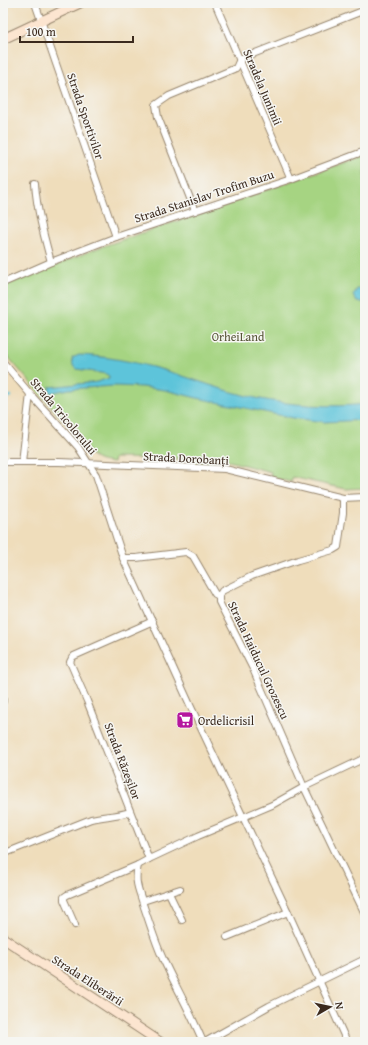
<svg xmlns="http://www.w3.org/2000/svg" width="368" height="1045" viewBox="0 0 368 1045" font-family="'Gentium Book Plus',serif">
<rect width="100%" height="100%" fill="#f6f6f2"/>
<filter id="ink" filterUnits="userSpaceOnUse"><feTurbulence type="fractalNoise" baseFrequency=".025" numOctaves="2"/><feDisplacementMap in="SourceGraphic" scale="8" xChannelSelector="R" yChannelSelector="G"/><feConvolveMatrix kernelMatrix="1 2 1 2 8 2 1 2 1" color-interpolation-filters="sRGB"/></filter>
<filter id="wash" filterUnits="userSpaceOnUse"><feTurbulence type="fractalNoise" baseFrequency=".012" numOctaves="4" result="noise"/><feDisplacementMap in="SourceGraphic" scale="16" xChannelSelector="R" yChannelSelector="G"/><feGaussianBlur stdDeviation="0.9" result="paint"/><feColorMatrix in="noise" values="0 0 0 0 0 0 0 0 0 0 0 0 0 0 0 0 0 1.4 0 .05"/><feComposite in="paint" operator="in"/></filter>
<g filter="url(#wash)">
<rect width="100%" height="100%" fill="#efddbb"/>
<!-- green -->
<path fill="#a6d482" stroke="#707f50" d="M365,155V488L346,489L292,477L291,482L270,477L271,472L229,461H214V465H188L187,459L114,458L113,463C98,461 93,460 85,446L3,351V286L98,248L195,215L215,210L224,205Z"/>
<!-- water -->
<g fill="#5dc4da" stroke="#4c777c">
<polygon points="357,289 361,289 365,290 364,302 357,302 353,296"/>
<path d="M79,355C105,356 135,362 160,369C192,378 223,391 256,398C287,405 334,408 365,404V420L325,422L293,418L197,398L165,390L142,387L114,386L69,389L50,393L49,387L97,382L109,378V376L106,374L77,369L73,366L72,358Z"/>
</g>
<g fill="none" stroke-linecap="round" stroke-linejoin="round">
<!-- stream -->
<polyline stroke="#5dc4da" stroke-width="2.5" points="3,398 11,396"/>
</g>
</g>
<g filter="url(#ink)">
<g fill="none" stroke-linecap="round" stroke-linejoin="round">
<!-- street casing -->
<g stroke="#95846c" stroke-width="8">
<g id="street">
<polyline points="35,3 116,237"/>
<polyline points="215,3 291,179"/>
<path d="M35,184C37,211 44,236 51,262"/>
<polyline points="195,211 158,117 156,105 169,96 236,68 240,59 365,10"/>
<polyline points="3,283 51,262 116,237 291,179 365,151"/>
<polyline points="3,362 30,394 78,447 96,475 123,558 190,705 288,912 347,1042"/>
<polyline points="3,462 59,462 225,469 343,498 365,497"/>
<polyline points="22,462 30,394"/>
<polyline points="343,498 343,513 338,547 333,550 298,560 252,576 222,591 219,596 219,602 253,669 304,787 365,914"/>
<polyline points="123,558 136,558 186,552 193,556 215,594 219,596"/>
<polyline points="3,694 3,701"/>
<path d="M3,854L91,819C104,816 117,816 130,812"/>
<polyline points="149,859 87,701 70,662 72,658 74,656 153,621"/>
<path d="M138,865C134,884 139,889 144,907C150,924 155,942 163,959C176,987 191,1013 203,1042"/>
<polyline points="169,893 182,920"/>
<polyline points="143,901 180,889"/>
<polyline points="75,925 64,900 64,897 67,895 138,865 149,859 198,836 272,805 304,787 365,758"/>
<polyline points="227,937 288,912"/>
<polyline points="205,1042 269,1006 365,959"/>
</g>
</g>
<!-- secondary casing -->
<g stroke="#95846c" stroke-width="11">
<g id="secondary">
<polyline points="3,39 80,3"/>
<polyline points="3,938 160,1042"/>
</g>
</g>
<!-- street -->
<use href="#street" stroke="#fff" stroke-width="6"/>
<!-- secondary -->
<use href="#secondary" stroke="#fce5d0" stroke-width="9"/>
</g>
</g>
<!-- icons -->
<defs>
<g id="supermarket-square" transform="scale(0.9)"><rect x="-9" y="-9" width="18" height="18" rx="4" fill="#b5179e" stroke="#f6f6f2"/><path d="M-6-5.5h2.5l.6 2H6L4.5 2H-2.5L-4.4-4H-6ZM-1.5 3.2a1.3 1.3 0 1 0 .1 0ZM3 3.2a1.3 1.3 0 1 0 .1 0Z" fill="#fff"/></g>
</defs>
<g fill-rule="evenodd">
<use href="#supermarket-square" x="185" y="720"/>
</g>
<g text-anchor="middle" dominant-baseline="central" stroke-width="3" stroke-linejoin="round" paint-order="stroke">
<!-- street labels -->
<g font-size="12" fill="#3b2a1e" stroke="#f6f6f2">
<text transform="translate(263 87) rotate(67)">Stradela Junimii</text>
<text transform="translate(86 116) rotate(71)">Strada Sportivilor</text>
<text transform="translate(204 196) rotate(-18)">Strada Stanislav Trofim Buzu</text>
<text transform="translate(64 416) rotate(50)">Strada Tricolorului</text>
<text transform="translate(186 458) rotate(3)">Strada Dorobanți</text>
<text transform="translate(259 660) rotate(65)">Strada Haiducul Grozescu</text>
<text transform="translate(123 761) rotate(69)">Strada Răzeșilor</text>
<text transform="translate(88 980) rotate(33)">Strada Eliberării</text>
</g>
<!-- park labels -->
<g font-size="12" fill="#565437" stroke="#f6f6f2">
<text x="238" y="336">OrheiLand</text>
</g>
<!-- poi labels -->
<g font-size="12" fill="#3b2a1e" stroke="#f6f6f2" text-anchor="start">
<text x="198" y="720">Ordelicrisil</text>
</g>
</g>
<!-- margin -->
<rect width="368" height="1045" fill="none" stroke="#f6f6f2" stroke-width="16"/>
<!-- north arrow -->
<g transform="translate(330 1007) rotate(81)" stroke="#f6f6f2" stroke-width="3" paint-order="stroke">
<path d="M0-3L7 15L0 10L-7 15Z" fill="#3b2a1e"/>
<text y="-6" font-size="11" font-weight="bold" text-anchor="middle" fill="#3b2a1e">N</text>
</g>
<!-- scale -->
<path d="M20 36v6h113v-6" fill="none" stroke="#3b2a1e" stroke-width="2"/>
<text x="26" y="36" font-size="12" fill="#3b2a1e" stroke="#f6f6f2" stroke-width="3" paint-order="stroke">100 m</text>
</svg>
